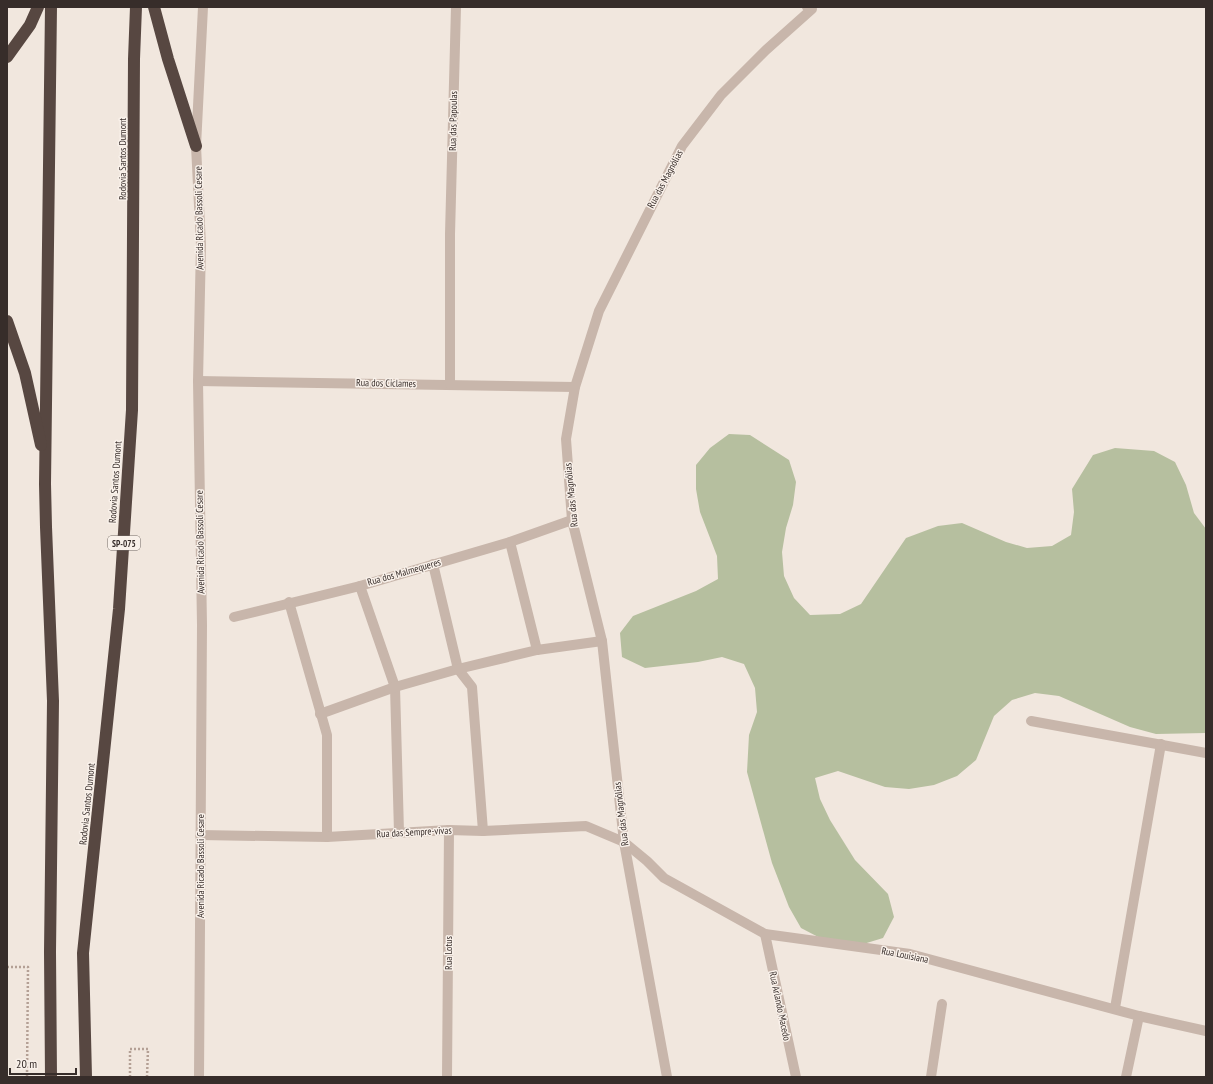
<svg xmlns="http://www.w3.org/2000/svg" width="1213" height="1084" viewBox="0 0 1213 1084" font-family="'PT Sans Narrow',sans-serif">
<rect width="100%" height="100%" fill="#f1e7de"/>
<!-- green -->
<polygon fill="#b6bf9f" points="729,434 750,435 789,460 796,482 793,505 786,528 782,552 784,576 794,598 810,615 840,614 861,604 906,538 938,526 962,523 1006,542 1027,548 1052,546 1071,535 1074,512 1072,489 1093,455 1115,448 1154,451 1175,462 1186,485 1194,513 1206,529 1206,733 1156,734 1130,727 1059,696 1035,693 1012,700 994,716 976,760 957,776 934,785 909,789 885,787 838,771 815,778 820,799 830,820 855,860 888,894 894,917 883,938 847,949 824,940 801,928 789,907 772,863 747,772 749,735 757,712 755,688 744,664 722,657 698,662 645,668 622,657 620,633 633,616 696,591 718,579 717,556 700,512 696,489 696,465 710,448"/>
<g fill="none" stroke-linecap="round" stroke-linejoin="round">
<!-- path -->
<g stroke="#b4a095" stroke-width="2.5" stroke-dasharray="2 2" stroke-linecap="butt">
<polyline points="7,967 28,967 27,1077"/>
<polyline points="130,1077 130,1049 148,1049 147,1077"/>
</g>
<!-- service -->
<g stroke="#c8b6ab" stroke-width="10">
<polyline points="510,542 537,650"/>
<polyline points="433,564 458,669 472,687 483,831"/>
<polyline points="360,586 395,687 399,832"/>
<polyline points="289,602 327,735 327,837"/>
<polyline points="320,714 395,687 458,669 537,650 602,641"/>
</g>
<!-- minor -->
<g stroke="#c8b6ab" stroke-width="10">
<polyline points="198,381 575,387"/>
<polyline points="450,384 450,234 456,7"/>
<polyline points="234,617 360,586 510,542 572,520"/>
<polyline points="1031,721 1206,753"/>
<polyline points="200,835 327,837 449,830 483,831 586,826 624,842 647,861 664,878 765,934 910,954 1139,1016 1206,1031"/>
<polyline points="765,934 796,1077"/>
<polyline points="1115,1008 1161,744"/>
<polyline points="447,1077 449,830"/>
<polyline points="667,1077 624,842 602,641 572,520 566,439 575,387 599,311 682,146 721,95 766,50 812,9 807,7"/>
<polyline points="931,1077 942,1004"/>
<polyline points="1126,1077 1139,1016"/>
</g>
<!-- tertiary -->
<polyline stroke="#c8b6ab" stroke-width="10" points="199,1077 202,625 198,381 201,245 196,146 203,7"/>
<!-- motorway -->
<g stroke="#574741" stroke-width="12">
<polyline points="51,7 45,484 46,527 53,701 50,952 51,1077"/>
<polyline points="154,7 168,59 196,146"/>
<polyline points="7,57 30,25 38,7"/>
<polyline points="7,321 25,373 41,445"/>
<polyline points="86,1077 83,953 119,609 132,410 134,59 136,7"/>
</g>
</g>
<g text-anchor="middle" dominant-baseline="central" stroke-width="3" stroke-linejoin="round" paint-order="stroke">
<!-- shield labels -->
<rect fill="#f9f1ea" stroke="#716864" stroke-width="1" x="108" y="536" width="32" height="14" rx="3"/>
<g font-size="9" font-weight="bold" fill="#372d2a">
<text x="124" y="543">SP-075</text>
</g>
<!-- street labels -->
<g font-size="10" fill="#372d2a" stroke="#f9f1ea">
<text transform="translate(453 121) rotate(-89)">Rua das Papoulas</text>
<text transform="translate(122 159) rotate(-90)">Rodovia Santos Dumont</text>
<text transform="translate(665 179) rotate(-62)">Rua das Magnólias</text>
<text transform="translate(199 218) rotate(-91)">Avenida Ricado Bassoli Cesare</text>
<text transform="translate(386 383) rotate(1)">Rua dos Ciclames</text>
<text transform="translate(115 482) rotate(-86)">Rodovia Santos Dumont</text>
<text transform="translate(571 495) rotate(-96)">Rua das Magnólias</text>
<text transform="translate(200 542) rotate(-91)">Avenida Ricado Bassoli Cesare</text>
<text transform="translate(404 572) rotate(-16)">Rua dos Malmequeres</text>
<text transform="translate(87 804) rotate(-84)">Rodovia Santos Dumont</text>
<text transform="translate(621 814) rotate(-97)">Rua das Magnólias</text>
<text transform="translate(414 832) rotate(-3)">Rua das Sempre-vivas</text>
<text transform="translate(200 866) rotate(-90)">Avenida Ricado Bassoli Cesare</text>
<text transform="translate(448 953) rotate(-90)">Rua Lotus</text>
<text transform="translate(905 955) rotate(11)">Rua Louisiana</text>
<text transform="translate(780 1006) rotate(78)">Rua Arlando Macedo</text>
</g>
</g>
<!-- border -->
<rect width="1213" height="1084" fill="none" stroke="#372d2a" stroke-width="16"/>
<!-- scale -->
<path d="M10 1068v6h66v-6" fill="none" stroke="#372d2a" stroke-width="2"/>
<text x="16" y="1068" font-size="12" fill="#372d2a" stroke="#f9f1ea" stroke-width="3" paint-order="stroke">20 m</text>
</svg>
